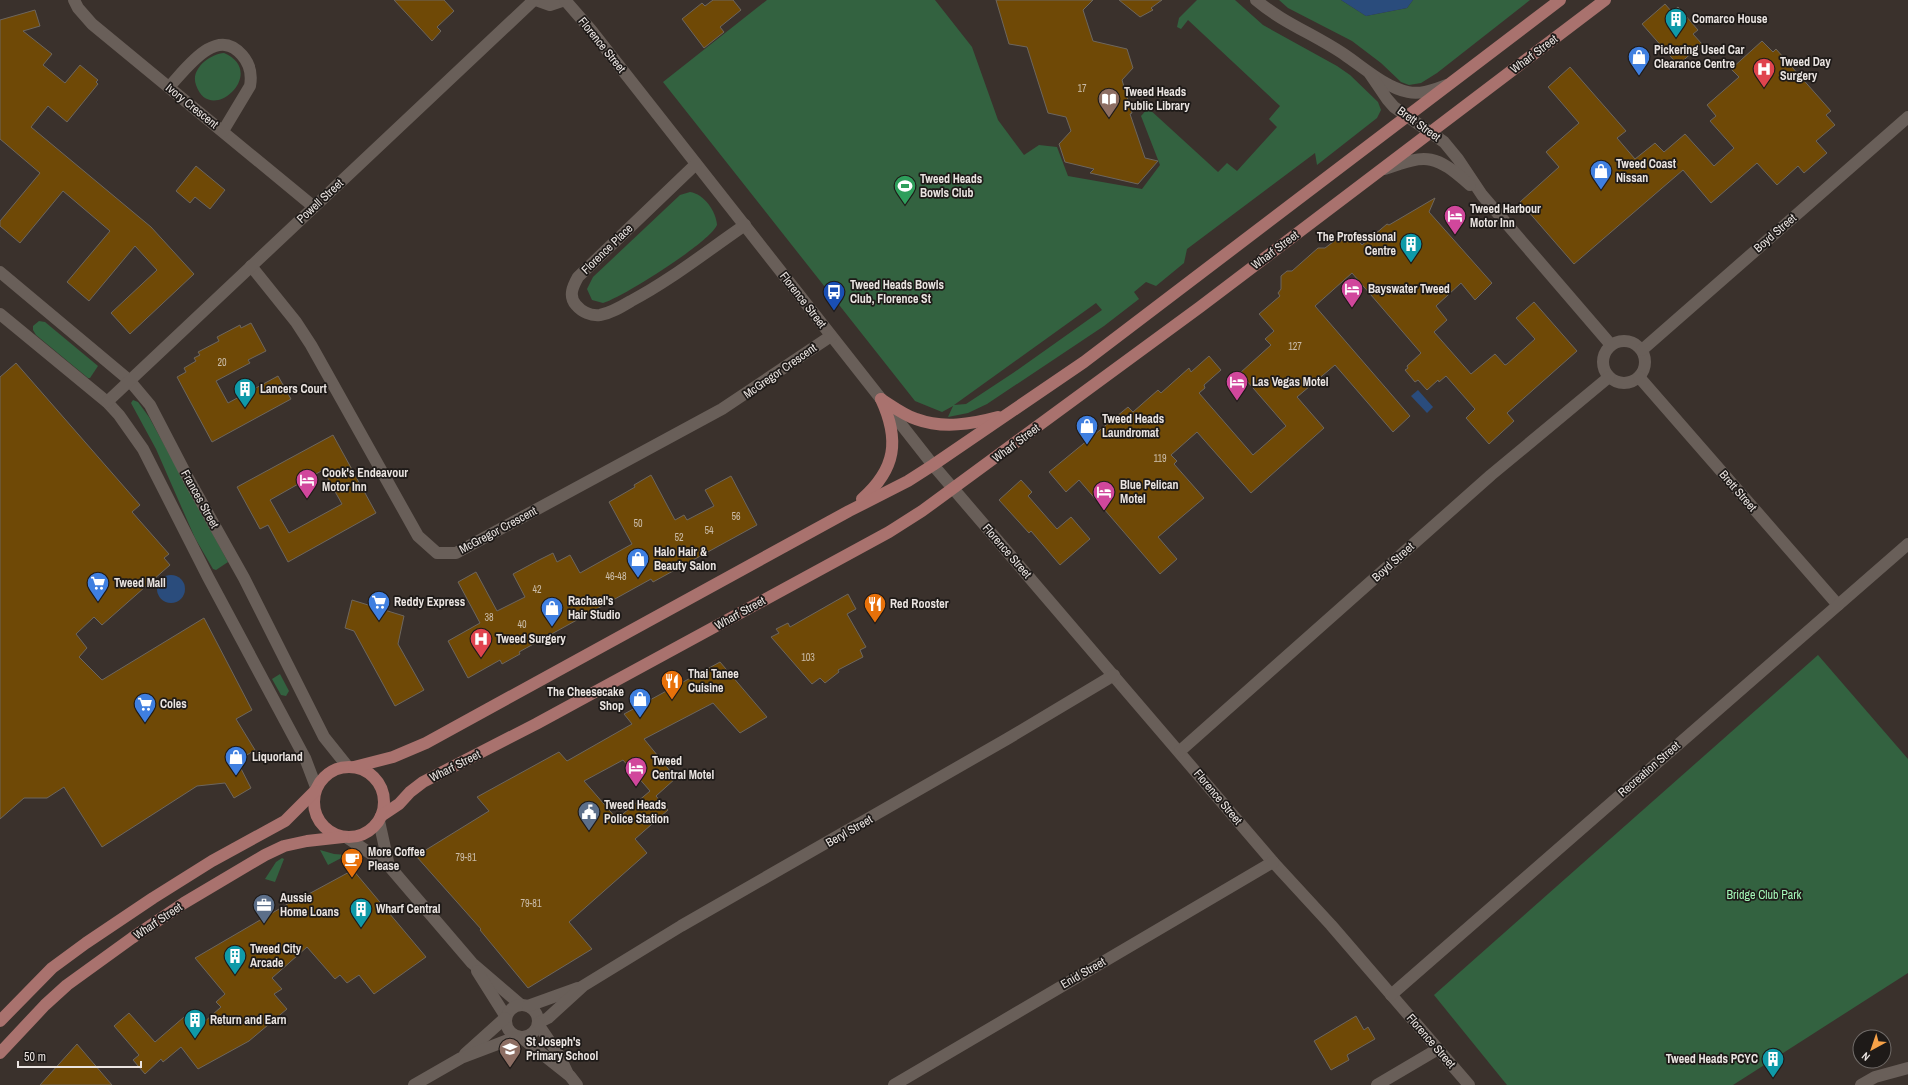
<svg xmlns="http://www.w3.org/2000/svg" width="1908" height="1085" viewBox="0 0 1908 1085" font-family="'Archivo Narrow',sans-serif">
<rect width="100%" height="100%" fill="#3a312c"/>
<!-- green -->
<g fill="#336240" fill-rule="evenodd">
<path d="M767,0H935L972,47L998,120L1024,155L1039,145L1057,147L1068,176L1142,189L1160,165L1141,116L1148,108L1218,172L1227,163L1237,171L1277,127L1269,119L1280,106L1188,20L1181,29L1177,27L1179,18L1197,0H1235L1263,25L1337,66L1350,75L1378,102L1381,110L1377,118L1317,165L1315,153L1187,249L1184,263L1156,286L1146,282L1134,292L1139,299L1104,326L987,404L968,413L948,417L953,406L942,412L915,401L663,82ZM1096,303L1102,310L1013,373L966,404L954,405Z"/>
<polygon points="1279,0 1341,0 1366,16 1407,8 1413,0 1530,0 1437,73 1421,83 1409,85 1401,82 1381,63 1352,41 1288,8"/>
<path d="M224,53C269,72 210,127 196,85C190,69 210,54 224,53Z"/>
<path d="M690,192C704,194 716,211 717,225C709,243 623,297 603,303L592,300L587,289L593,277L680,195Z"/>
<polygon points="39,321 45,322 98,366 90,378 88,378 36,335 33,330 33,326"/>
<polygon points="133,400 138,402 149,417 228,562 216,570 213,569 195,538 156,449 131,403"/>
<polygon points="1818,655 1908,759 1908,973 1733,1085 1507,1085 1434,995"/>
<polygon points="280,674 289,691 286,696 281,695 272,679"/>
<polygon points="320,850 334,854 347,855 328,865"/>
<polygon points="282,858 284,859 275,882 265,879 276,862"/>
</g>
<!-- water -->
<g fill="#2a4c7c">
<polygon points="1341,0 1413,0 1407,8 1366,16"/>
<polygon points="1418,390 1433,407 1427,413 1411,396"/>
<circle cx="171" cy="589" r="14"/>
</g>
<!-- building -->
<g fill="#6f4906" stroke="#6d665e" fill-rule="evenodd">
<polygon points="394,0 444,0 454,11 437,27 441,31 432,41"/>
<polygon points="713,0 733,0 741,10 720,27 724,32 704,48 682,19 702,3 705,6"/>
<polygon points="996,0 1093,0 1083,10 1093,41 1127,49 1133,68 1122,80 1132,113 1130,114 1145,158 1158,161 1138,184 1090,173 1094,169 1065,162 1059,144 1071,131 1066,117 1048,113 1027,47 1009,44"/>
<polygon points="1119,0 1162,0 1151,8 1153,10 1140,17"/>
<polygon points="1665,4 1672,12 1678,7 1698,30 1693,34 1702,44 1678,65 1642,24"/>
<polygon points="35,10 40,26 23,31 52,54 43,65 65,83 80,65 98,80 96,82 98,84 67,122 48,106 31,127 151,227 194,274 130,334 111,313 157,270 135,246 89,301 67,282 110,231 63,191 20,243 0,226 0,221 40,173 0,139 0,20"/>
<polygon points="1762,41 1773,52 1776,49 1831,111 1826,115 1835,125 1816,141 1827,153 1804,173 1798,166 1777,185 1757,163 1711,203 1683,170 1574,264 1520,202 1559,167 1546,152 1579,123 1548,87 1570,67 1626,131 1617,138 1635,159 1655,143 1664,152 1685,134 1714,166 1734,148 1710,121 1716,116 1707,105 1739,77 1731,69"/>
<polygon points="196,166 225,190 210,209 195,197 190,203 176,191"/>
<polygon points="1435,198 1429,212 1492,283 1475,300 1461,283 1436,306 1447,320 1434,332 1471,374 1495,354 1505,365 1507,364 1535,339 1516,318 1534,302 1577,351 1507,413 1514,421 1489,444 1466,418 1475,409 1446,376 1439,382 1438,380 1427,390 1418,380 1415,382 1405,370 1408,368 1407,366 1421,353 1352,273 1315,306 1410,416 1393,432 1335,365 1297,397 1324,428 1251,493 1197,432 1171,455 1177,461 1174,464 1204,498 1158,537 1177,559 1160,574 1079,480 1066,492 1049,472 1128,407 1133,412 1158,390 1161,393 1189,368 1191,372 1209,356 1221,370 1204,385 1205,388 1199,393 1253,455 1286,426 1240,373 1271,345 1265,339 1274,331 1259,314 1280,296 1278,293 1281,289 1281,276 1287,271 1292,271 1318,248 1325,248 1337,239 1340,242 1351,233 1362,245 1387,224 1389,225"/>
<polygon points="251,323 266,351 248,360 250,363 216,381 228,403 278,376 291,399 212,442 177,377 186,372 184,368 196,361 194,358 200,355 198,352 219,341 217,337 240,325 241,328"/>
<polygon points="16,363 140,505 132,512 169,554 164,558 170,565 102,625 94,617 76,634 87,648 79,657 102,680 204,618 252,710 236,719 255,750 237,761 251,788 234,798 225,783 197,786 102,847 64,787 47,798 24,798 0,819 0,377"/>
<path d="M333,435L376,513L288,562L268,525L260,529L237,487ZM323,470L342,504L289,533L270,500Z"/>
<polygon points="651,475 675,520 684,515 687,520 714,506 705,490 731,476 757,525 653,582 651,579 519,652 520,654 502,664 500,660 468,678 448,641 480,623 458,582 476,572 497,611 525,597 513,574 539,560 553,553 557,562 570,555 580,573 632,544 609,502 635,487 634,485"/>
<polygon points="1021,480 1032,492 1028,496 1057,529 1071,517 1090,539 1060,565 1031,531 1029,533 999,500"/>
<polygon points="848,594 856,609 847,614 866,647 860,650 863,657 838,670 839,672 825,683 820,678 812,684 771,637 779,633 776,629 788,623 790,627"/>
<polygon points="352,600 404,616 398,644 424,690 395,706 354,631 345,628"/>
<path d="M720,662L767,717L740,733L713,703L644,739L676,778L656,796L668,810L635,839L647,853L569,922L592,949L528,988L480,930L481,929L416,856L489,811L477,797L559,752L567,761L632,724L624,714ZM623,760L650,791L617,819L584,781Z"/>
<polygon points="353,870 426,957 374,994 359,975 347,983 340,975 335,979 307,947 272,978 282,989 274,994 287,1009 249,1041 198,1069 181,1047 163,1062 161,1059 145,1074 133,1060 139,1055 114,1026 129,1013 155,1042 191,1011 202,1024 221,1007 216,1002 225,994 195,958 291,902 292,903"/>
<polygon points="1356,1016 1364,1030 1368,1027 1375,1039 1347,1055 1349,1060 1331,1070 1314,1041"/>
<polygon points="77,1044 112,1085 40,1085"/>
</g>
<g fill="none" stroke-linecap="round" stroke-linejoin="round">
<!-- minor -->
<g stroke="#695f59" stroke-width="12">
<polyline points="74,0 78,8 92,24 314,207"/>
<polyline points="536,0 550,5 565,0"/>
<polyline points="565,0 591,30 933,465 1273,862 1331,925 1469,1085"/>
<path d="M1256,0C1283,23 1316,35 1345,55C1364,68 1385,87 1408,92C1422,95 1435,89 1447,85"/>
<polyline points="1370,74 1387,99 1394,107 1444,142 1458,159 1482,195 1611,345"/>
<path d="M169,87C186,69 216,25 242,55C250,64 252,75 250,86L223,131"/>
<path d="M696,164L578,277C573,286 568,296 576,305C582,312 591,316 600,315C611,313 621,307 631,301C671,280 707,251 745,225"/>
<path d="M1385,169C1428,153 1436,155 1470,185"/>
<polyline points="251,266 296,322 311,345 418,536 437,553 456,553 722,409 831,336"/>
<polyline points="0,272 129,380 150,405 189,480 244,578 324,737 348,767"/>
<polyline points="0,314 107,402 119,415 143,449 208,577 305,758 316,787"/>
<circle cx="1624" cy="362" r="21"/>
<polyline points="1642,350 1908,117"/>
<polyline points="1639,377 1838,605"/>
<polyline points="107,402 534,0"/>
<polyline points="1180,751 1491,475 1609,377"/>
<polyline points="379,821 389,866"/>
<polyline points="346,837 389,866 472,963 521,1005"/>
<polyline points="477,971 506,1017"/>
<polyline points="1391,995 1908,544"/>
<circle cx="522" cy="1021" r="16"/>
<polyline points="528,1006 578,988"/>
<polyline points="538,1023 548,1018 583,986 681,926 1007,739 1114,675"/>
<polyline points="538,1024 559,1055 568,1074"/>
<polyline points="522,1038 570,1076 577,1085"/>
<polyline points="465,1054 505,1018"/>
<polyline points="414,1085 461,1058 516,1037"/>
<polyline points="894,1085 1273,862"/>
<polyline points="1377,1085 1438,1049"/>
<polyline points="1861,1085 1875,1077 1908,1068"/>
</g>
<!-- major -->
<g stroke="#a9726e" stroke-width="12">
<path d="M881,399C892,406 904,415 916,419C943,429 972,424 998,417"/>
<path d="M862,499C896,469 900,440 881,399"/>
<circle cx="349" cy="802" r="35"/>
<polyline points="354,767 393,757 426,743 849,511 908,481 933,465 1084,362 1560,0"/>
<polyline points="381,816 399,804 410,792 423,782 536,724 889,532 922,511 1200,307 1605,0"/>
<polyline points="0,1021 52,968 86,943 153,898 212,861 285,821 315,791"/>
<polyline points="0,1053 45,1005 67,985 132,938 184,903 265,855 284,846 307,841 343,837"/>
</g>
</g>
<!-- icons -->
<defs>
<g id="building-pin" transform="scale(1.15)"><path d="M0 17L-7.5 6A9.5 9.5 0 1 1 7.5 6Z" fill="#0f9aa8" stroke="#1e1a18"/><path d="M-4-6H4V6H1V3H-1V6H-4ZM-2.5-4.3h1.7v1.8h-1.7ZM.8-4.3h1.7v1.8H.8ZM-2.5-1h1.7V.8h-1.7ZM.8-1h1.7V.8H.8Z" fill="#fff"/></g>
<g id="shop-pin" transform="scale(1.15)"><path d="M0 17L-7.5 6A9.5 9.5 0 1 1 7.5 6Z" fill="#3f7fe0" stroke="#1e1a18"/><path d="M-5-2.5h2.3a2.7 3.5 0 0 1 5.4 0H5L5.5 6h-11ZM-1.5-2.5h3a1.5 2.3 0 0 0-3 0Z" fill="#fff"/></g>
<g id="hospital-pin" transform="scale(1.15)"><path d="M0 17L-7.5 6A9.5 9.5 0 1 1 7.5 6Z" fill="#e0444e" stroke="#1e1a18"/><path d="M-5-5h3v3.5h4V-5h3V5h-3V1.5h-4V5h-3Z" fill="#fff"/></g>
<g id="library-pin" transform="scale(1.15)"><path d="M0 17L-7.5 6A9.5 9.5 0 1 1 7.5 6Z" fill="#8d6e63" stroke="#1e1a18"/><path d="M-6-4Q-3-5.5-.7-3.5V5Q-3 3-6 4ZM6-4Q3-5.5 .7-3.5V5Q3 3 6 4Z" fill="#fff"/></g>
<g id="stadium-pin" transform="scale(1.15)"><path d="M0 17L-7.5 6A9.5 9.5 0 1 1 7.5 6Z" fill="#2e9e5b" stroke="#1e1a18"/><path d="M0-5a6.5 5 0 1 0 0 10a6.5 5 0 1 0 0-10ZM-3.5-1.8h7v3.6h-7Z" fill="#fff"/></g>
<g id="hotel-pin" transform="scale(1.15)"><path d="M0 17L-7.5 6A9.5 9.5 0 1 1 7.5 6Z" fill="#d1479c" stroke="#1e1a18"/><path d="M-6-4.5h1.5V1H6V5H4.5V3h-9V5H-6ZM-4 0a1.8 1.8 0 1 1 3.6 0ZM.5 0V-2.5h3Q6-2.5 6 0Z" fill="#fff"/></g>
<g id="bus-pin" transform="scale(1.15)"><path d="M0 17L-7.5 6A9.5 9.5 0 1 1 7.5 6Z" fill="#1a4fb4" stroke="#1e1a18"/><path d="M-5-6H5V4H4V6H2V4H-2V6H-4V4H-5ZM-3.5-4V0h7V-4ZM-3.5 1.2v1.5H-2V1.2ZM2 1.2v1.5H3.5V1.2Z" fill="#fff"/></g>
<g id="supermarket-pin" transform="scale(1.15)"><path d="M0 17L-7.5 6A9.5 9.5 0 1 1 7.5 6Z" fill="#3f7fe0" stroke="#1e1a18"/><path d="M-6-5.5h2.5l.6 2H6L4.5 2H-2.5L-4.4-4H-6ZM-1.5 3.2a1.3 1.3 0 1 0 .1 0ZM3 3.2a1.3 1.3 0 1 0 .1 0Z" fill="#fff"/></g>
<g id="restaurant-pin" transform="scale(1.15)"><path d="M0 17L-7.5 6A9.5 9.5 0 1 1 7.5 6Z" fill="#e8710a" stroke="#1e1a18"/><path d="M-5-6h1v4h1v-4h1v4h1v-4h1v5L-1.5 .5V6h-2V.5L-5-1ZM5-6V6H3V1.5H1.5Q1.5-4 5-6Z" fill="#fff"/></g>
<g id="civic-pin" transform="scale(1.15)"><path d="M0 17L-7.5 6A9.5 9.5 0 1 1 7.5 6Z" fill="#5c6f8a" stroke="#1e1a18"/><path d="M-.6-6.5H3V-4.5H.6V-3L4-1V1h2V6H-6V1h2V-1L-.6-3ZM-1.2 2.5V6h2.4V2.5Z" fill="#fff"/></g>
<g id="cafe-pin" transform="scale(1.15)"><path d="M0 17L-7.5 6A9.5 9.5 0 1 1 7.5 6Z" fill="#e8710a" stroke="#1e1a18"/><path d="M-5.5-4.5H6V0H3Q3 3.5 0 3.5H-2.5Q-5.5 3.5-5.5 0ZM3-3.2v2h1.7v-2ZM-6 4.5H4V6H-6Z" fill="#fff"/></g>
<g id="office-pin" transform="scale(1.15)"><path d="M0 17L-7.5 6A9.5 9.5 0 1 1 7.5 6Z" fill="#5c6f8a" stroke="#1e1a18"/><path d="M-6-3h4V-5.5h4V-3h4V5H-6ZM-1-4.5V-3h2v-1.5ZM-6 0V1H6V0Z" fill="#fff"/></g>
<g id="school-pin" transform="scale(1.15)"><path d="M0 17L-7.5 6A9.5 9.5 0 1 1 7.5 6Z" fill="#8d6e63" stroke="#1e1a18"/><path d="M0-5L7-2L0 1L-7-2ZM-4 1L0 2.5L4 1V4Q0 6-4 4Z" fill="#fff"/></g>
</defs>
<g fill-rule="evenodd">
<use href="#building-pin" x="1676" y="19"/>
<use href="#shop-pin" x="1639" y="57"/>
<use href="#hospital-pin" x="1764" y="69"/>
<use href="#library-pin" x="1109" y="99"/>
<use href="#shop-pin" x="1601" y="171"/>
<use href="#stadium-pin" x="905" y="186"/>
<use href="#hotel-pin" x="1455" y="216"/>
<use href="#building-pin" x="1411" y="244"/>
<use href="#hotel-pin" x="1352" y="289"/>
<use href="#bus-pin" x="834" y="292"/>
<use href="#hotel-pin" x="1237" y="382"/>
<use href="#building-pin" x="245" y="389"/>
<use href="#shop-pin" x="1087" y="426"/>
<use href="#hotel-pin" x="307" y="480"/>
<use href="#hotel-pin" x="1104" y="492"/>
<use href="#shop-pin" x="638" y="559"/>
<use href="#supermarket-pin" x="98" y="583"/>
<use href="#supermarket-pin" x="379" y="602"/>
<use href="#restaurant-pin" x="875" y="604"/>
<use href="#shop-pin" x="552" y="608"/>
<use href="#hospital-pin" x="481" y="639"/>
<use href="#restaurant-pin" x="672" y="681"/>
<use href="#shop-pin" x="640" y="699"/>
<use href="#supermarket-pin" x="145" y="704"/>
<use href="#shop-pin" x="236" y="757"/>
<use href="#hotel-pin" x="636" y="768"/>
<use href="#civic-pin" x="589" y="812"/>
<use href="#cafe-pin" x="352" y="859"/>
<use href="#office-pin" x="264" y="905"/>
<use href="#building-pin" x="361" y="909"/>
<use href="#building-pin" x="235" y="956"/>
<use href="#building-pin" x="195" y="1020"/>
<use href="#school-pin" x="510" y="1049"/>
<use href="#building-pin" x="1773" y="1059"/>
</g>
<g text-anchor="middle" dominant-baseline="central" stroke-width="3.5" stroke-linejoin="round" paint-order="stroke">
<!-- number labels -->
<g font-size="10" fill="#cbbdaa">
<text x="1082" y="88">17</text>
<text x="1295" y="346">127</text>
<text x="222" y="362">20</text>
<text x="1160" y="458">119</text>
<text x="736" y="516">56</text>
<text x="638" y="523">50</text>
<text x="709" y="530">54</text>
<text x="679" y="537">52</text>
<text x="616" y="576">46-48</text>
<text x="537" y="589">42</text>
<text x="489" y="617">38</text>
<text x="522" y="624">40</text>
<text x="808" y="657">103</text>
<text x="466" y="857">79-81</text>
<text x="531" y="903">79-81</text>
</g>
<!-- poi labels -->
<g font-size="12" font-weight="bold" fill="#eae4e1" stroke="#1e1a18" text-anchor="start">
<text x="1692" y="19">Comarco House</text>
<text x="1654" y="50">Pickering Used Car<tspan x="1654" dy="14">Clearance Centre</tspan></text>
<text x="1780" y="62">Tweed Day<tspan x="1780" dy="14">Surgery</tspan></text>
<text x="1124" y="92">Tweed Heads<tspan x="1124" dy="14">Public Library</tspan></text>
<text x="1616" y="164">Tweed Coast<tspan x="1616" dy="14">Nissan</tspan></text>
<text x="920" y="179">Tweed Heads<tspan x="920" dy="14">Bowls Club</tspan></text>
<text x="1470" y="209">Tweed Harbour<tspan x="1470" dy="14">Motor Inn</tspan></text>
<text x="1396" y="237" text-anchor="end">The Professional<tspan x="1396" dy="14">Centre</tspan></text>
<text x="850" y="285">Tweed Heads Bowls<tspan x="850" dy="14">Club, Florence St</tspan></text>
<text x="1368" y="289">Bayswater Tweed</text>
<text x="1252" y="382">Las Vegas Motel</text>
<text x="260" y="389">Lancers Court</text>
<text x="1102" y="419">Tweed Heads<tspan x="1102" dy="14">Laundromat</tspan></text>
<text x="322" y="473">Cook's Endeavour<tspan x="322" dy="14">Motor Inn</tspan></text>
<text x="1120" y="485">Blue Pelican<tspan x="1120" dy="14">Motel</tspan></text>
<text x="654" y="552">Halo Hair &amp;<tspan x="654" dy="14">Beauty Salon</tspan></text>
<text x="114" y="583">Tweed Mall</text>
<text x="568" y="601">Rachael's<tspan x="568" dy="14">Hair Studio</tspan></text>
<text x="394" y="602">Reddy Express</text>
<text x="890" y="604">Red Rooster</text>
<text x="496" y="639">Tweed Surgery</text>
<text x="688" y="674">Thai Tanee<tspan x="688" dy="14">Cuisine</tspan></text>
<text x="624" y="692" text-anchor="end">The Cheesecake<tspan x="624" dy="14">Shop</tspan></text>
<text x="160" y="704">Coles</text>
<text x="252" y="757">Liquorland</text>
<text x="652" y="761">Tweed<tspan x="652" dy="14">Central Motel</tspan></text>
<text x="604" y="805">Tweed Heads<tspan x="604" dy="14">Police Station</tspan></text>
<text x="368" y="852">More Coffee<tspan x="368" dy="14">Please</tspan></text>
<text x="280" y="898">Aussie<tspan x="280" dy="14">Home Loans</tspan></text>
<text x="376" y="909">Wharf Central</text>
<text x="250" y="949">Tweed City<tspan x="250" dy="14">Arcade</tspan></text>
<text x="210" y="1020">Return and Earn</text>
<text x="526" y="1042">St Joseph's<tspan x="526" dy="14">Primary School</tspan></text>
<text x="1758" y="1059" text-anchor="end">Tweed Heads PCYC</text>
</g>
<!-- street labels -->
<g font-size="12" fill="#eae4e1" stroke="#1e1a18">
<text transform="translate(602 45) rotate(51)">Florence Street</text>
<text transform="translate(1534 54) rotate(-37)">Wharf Street</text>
<text transform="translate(192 106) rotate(39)">Ivory Crescent</text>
<text transform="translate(1419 124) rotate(36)">Brett Street</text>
<text transform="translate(320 201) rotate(-43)">Powell Street</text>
<text transform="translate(1775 233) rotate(-41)">Boyd Street</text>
<text transform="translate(607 249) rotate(-44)">Florence Place</text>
<text transform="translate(1275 250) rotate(-37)">Wharf Street</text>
<text transform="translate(803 300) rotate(52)">Florence Street</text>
<text transform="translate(780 371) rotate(-35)">McGregor Crescent</text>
<text transform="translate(1016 443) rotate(-37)">Wharf Street</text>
<text transform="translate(1738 491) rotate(49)">Brett Street</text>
<text transform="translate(200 499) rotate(61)">Frances Street</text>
<text transform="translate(498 530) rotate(-28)">McGregor Crescent</text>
<text transform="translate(1007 551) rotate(49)">Florence Street</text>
<text transform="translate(1393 562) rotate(-42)">Boyd Street</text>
<text transform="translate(740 613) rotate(-29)">Wharf Street</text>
<text transform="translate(455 766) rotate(-27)">Wharf Street</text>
<text transform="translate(1649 769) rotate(-41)">Recreation Street</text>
<text transform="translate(1218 797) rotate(50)">Florence Street</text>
<text transform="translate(849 831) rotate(-30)">Beryl Street</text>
<text transform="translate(158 921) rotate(-34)">Wharf Street</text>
<text transform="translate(1083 973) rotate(-30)">Enid Street</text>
<text transform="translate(1431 1041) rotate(49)">Florence Street</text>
</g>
<!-- park labels -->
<g font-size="12" fill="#a5f9b9" stroke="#1e1a18">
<text x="1764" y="895">Bridge Club Park</text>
</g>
</g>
<!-- north arrow -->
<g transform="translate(1872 1049) rotate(220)"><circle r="19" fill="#1e1a18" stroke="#706b68"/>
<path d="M0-3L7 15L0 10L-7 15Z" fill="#f7a248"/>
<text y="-6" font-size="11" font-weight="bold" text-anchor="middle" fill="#eae4e1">N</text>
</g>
<!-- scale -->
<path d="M18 1061v6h123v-6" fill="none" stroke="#eae4e1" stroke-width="2"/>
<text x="24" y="1061" font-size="12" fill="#eae4e1" stroke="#1e1a18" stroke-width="3" paint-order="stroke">50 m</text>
</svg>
